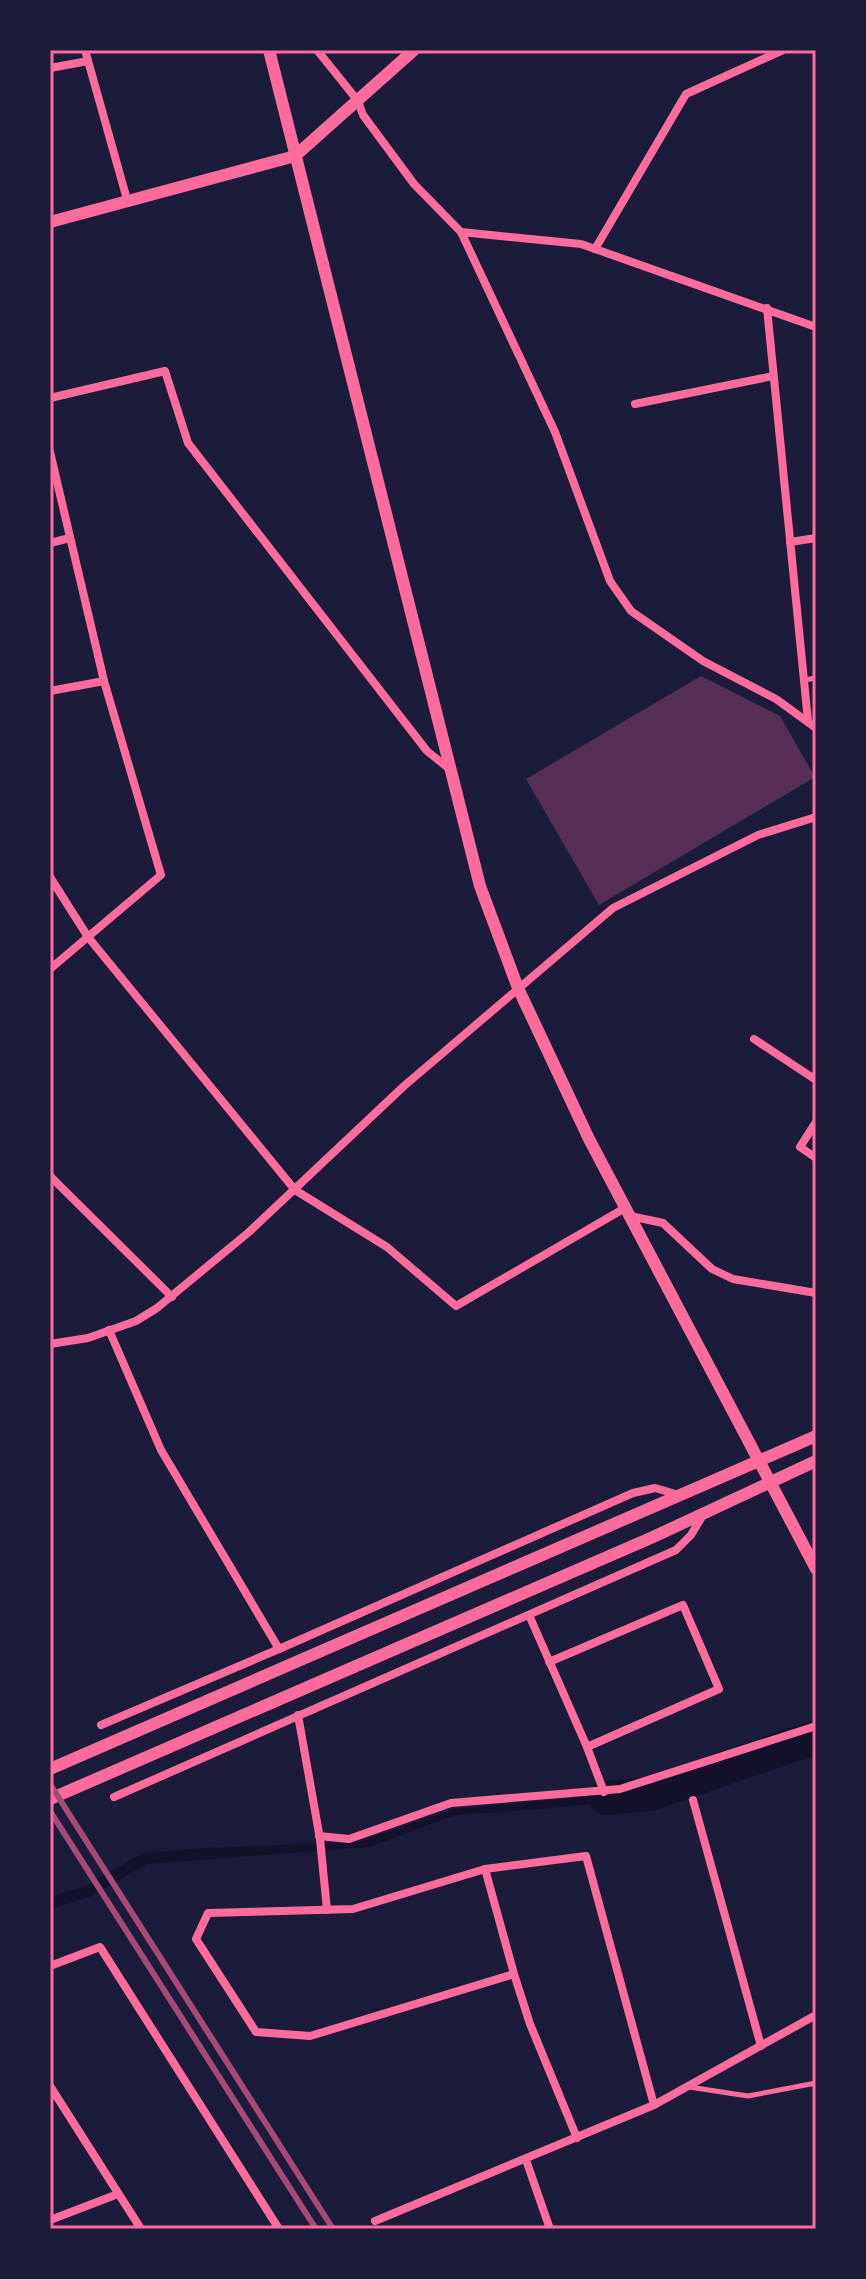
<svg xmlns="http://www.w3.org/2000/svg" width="866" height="2279" viewBox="0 0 866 2279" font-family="Roboto,sans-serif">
<rect width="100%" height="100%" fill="#1b1b3a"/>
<!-- water -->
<polygon fill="#12122b" points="651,1791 652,1797 542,1809 455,1815 370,1847 147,1864 89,1897 50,1909 50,1897 84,1887 143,1853 204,1848 359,1842 453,1809"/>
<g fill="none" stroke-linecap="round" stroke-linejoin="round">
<!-- river -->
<polyline stroke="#12122b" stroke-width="34" points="606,1798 650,1794 816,1737"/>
</g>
<!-- building -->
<polygon fill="#542f53" points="701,676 780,716 815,777 599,905 526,779"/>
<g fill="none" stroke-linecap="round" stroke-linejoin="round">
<!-- service -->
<g stroke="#ff6b9d" stroke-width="5">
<polyline points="804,680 816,678"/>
<polyline points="689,2087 748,2096 816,2083"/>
</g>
<!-- minor -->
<g stroke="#ff6b9d" stroke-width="8">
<polyline points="85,50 128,203"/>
<polyline points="317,50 358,101 363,115 414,184 461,232 555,432 610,581 631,611 703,661 776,699 816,728"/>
<polyline points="50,68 88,61"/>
<polyline points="461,232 581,244 816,327"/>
<polyline points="595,249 686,94 783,50"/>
<polyline points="767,308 808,721"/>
<polyline points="50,398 165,371 188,443 427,751 447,767"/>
<polyline points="635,404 773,376"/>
<polyline points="50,452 104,681 50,691"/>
<polyline points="790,542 816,538"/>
<polyline points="50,543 70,538"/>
<polyline points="50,877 88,937 295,1190 387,1247 456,1306 625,1208"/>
<polyline points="50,969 161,875 104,681"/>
<polyline points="754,1039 816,1080"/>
<polyline points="816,1122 800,1147 816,1158"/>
<polyline points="50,1176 172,1297"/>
<polyline points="630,1216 663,1223 712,1269 733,1279 816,1293"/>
<polyline points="109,1330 161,1450 279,1649 633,1493 655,1488 679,1495"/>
<polyline points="50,1344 88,1338 136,1321 157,1308 249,1232 404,1086 613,908 758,835 816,817"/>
<polyline points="529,1615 587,1747 604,1792"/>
<polyline points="549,1662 683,1605 719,1689 587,1747"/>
<polyline points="298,1715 320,1839 327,1910"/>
<polyline points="101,1725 279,1649"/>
<polyline points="114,1797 676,1550 691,1535 703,1515"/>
<polyline points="693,1800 761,2046"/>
<polyline points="319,1836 349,1839 451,1803 620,1789 816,1726"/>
<polyline points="485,1869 586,1856 654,2105"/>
<polyline points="50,1966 100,1947 279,2229"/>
<polyline points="514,1974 310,2036 256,2032 196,1939 208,1913 353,1909 485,1869 514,1974 530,2024 577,2138"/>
<polyline points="50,2086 141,2229"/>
<polyline points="526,2160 550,2229"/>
<polyline points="50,2220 118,2194"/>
<polyline points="375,2221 654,2105 816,2015"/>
</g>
<!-- tertiary -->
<g stroke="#ff6b9d" stroke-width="12">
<polyline points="269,50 480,886 518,988 589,1139 816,1569"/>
<polyline points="50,222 295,156 414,50"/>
<polyline points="50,1769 816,1436"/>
<polyline points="50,1799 653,1537 816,1461"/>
</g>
<!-- rail -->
<g stroke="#a44b75" stroke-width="6">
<polyline points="50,1784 333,2229"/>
<polyline points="50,1811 316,2229"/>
</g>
</g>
<!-- border -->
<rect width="866" height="2279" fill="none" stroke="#1b1b3a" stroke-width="104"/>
<rect x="52" y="52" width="762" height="2175" fill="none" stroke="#ff6b9d" stroke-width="3"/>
</svg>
